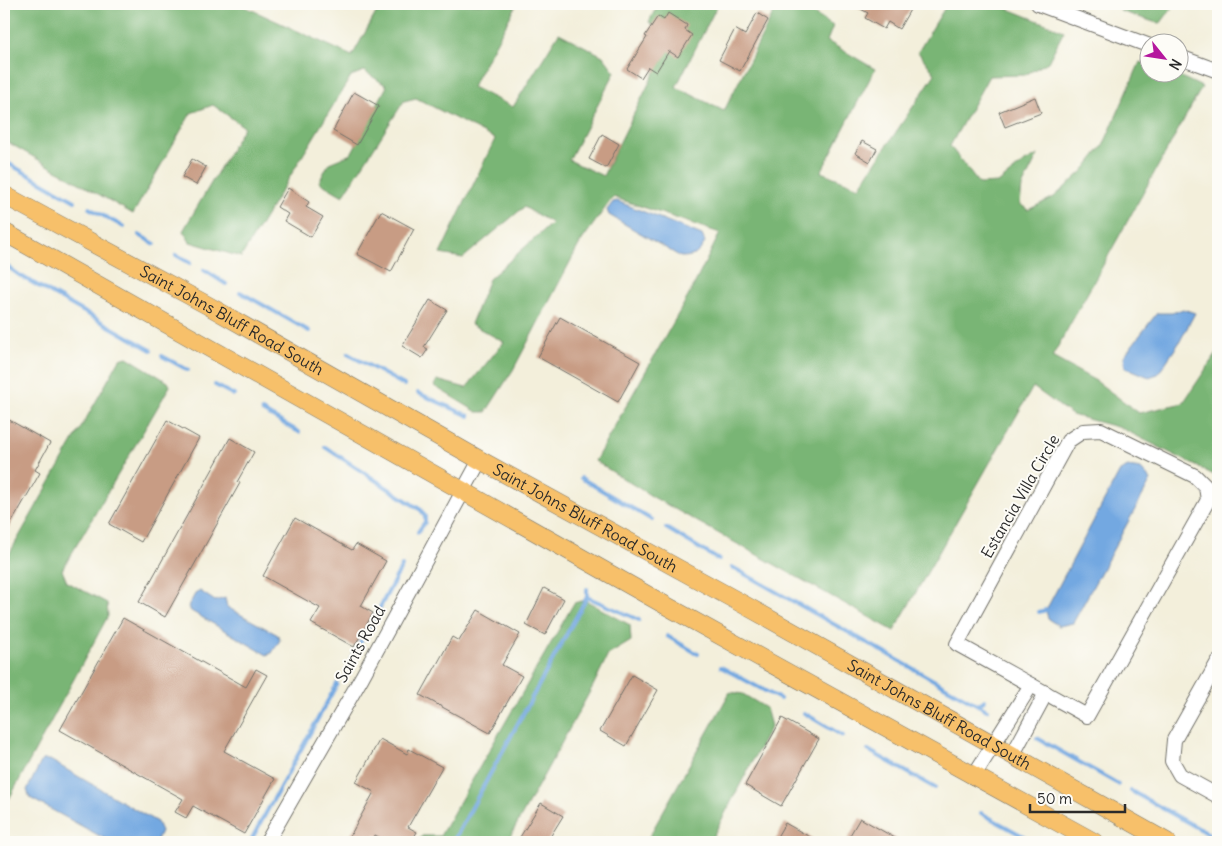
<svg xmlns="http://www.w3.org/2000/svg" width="1222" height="846" viewBox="0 0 1222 846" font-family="Delius,sans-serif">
<rect width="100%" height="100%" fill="#fdfcf7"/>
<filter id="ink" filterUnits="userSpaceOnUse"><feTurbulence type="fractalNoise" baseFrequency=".02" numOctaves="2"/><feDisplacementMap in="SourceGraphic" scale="10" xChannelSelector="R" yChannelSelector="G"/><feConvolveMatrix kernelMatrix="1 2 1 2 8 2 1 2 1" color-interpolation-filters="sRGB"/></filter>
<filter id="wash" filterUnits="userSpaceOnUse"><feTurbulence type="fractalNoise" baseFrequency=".0096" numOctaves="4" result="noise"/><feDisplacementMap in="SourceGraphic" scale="20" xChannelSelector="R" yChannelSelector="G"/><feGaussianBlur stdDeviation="1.12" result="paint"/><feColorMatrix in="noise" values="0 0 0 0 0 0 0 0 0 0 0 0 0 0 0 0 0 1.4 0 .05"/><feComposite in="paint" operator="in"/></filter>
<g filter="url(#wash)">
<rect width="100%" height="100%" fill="#f3efdb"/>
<!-- forest -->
<g fill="#79b574" stroke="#527050">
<polygon points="4,4 239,4 352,56 381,4 517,4 472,87 513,107 559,33 603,56 615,72 569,160 603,176 671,39 649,22 658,4 718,4 676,87 724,111 778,4 798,4 833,26 827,41 875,69 821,172 859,187 935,74 918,52 947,4 996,4 1064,31 1048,62 1025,75 989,76 950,146 979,184 998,183 1023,163 1038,155 1022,187 1020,204 1028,210 1054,197 1083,171 1103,146 1140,62 1149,65 1150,72 1173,73 1202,87 1052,357 1096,381 1139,413 1183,403 1218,351 1218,477 1121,428 1072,415 1033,387 894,631 653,497 595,461 690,293 720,233 613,197 580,243 513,370 486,412 477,412 434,386 437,380 466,388 504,342 471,324 489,279 552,223 524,207 463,258 440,254 495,139 416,98 404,101 343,196 319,182 329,163 351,154 387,86 364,71 351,76 241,257 190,242 183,231 244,127 213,105 191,113 133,214 4,140"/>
<polygon points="1124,4 1175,4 1160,24 1120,11"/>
<polygon points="127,357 168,382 170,386 62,570 67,582 107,603 108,616 8,801 4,803 4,563 120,359"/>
<polygon points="585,600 630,625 631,641 608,655 593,686 507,842 418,842 422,836 440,836 574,603"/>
<polygon points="730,692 743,694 766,708 771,726 710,842 646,842"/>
</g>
<!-- water -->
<g fill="#73a8e1" stroke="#4f6a86">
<path d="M617,201L702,235L705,242C699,254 694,257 681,257L609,215L607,210L613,202Z"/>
<polygon points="1183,309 1195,313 1179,343 1158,374 1149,377 1125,367 1124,356 1157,313 1172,313"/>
<polygon points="1128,467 1141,469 1151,480 1073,623 1059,626 1048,619 1046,610 1120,471"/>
<polygon points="200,591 215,601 225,598 227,607 278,635 280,640 272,653 267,655 191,611 188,607 195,594"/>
<polygon points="42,760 50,760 157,822 161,831 156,842 111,842 30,798 27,790"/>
</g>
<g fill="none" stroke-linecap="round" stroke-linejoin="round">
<!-- stream -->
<g stroke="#73a8e1" stroke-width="4">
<polyline points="4,161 75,201"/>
<polyline points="89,208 124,227"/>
<polyline points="139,235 155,244"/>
<polyline points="176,255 190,263"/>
<polyline points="4,264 19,275 151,350"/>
<polyline points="204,270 226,284"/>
<polyline points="240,292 309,331"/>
<polyline points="348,354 404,385"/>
<polyline points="162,356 188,370"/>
<polyline points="215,385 234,395"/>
<polyline points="418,393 469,416"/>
<polyline points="262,411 299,432"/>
<polyline points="325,447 421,510 425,516 425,522 418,532"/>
<polyline points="581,478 652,520"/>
<polyline points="666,528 719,560"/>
<polyline points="732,567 987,710"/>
<polyline points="587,589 587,597 639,620"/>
<polyline points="1039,612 1046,610"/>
<polyline points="667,636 698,654"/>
<polyline points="351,659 377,613 402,566"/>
<polyline points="721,667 780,699"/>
<polyline points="978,705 985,700"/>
<polyline points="804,713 843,736"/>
<polyline points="1037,738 1118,784"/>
<polyline points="868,750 935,788"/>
<polyline points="1131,791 1218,839"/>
<polyline points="981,813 1034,842"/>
<polyline points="250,842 337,684"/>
<polyline points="453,842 587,597"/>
</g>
</g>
<g id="blocks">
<!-- building -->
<g fill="#c89c84">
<polygon points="852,4 903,4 911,8 899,29 888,22 884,29 865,18 868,13"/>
<polygon points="668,13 687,25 685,30 692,35 678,57 669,51 656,72 648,67 641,78 627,69 647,37 645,36 658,16 664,20"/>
<polygon points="757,13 768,20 740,71 719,60 735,29 745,35"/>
<polygon points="354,92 379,106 357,145 333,131"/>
<polygon points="1035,97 1041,113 1005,127 999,112"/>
<polygon points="602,134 619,144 606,168 589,159"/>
<polygon points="862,141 877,149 870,162 855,153"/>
<polygon points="192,159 206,167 196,185 182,177"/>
<polygon points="288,188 309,202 306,207 323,217 311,237 284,221 288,214 277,207"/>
<polygon points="381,211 414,229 391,272 357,254"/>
<polygon points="430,300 447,310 424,347 428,349 422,358 402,346"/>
<polygon points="560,317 640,362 618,402 538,357"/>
<polygon points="4,417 50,443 35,470 40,473 4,536"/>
<polygon points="167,420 199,438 141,542 109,524"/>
<polygon points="230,438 254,452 237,482 240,483 165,617 139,602"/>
<polygon points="295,518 352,550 356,544 386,561 361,606 373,613 354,647 311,623 320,608 263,576"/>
<polygon points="544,588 564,599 545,635 526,625"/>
<polygon points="478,610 520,634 502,665 522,676 490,733 420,695 452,637 459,641"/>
<polygon points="123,618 246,687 256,669 267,675 224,751 275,779 244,834 193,806 186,818 175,812 183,799 60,730"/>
<polygon points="632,675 658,690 626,746 600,731"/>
<polygon points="782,718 819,739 781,806 745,785"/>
<polygon points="380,739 407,754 409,749 442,767 408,827 417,832 411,842 388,842 375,835 371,842 357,842 349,838 374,792 356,782"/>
<polygon points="541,803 563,816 547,842 517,842"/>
<polygon points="860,818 902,842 846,842"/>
<polygon points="785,823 819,842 774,842"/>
</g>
</g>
</g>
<g filter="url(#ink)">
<use href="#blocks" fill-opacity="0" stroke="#717069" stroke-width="1"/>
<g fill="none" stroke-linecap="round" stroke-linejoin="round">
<!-- minor casing -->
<g stroke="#717069" stroke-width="16">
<g id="minor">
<polyline points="1038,4 1150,46"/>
<polyline points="1180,57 1218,71"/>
<polygon points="1101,430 1195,476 1206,487 1208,500 1087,716 957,644 1068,441 1083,431"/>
<polyline points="1218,662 1174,740 1172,761 1180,775 1218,796"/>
<polyline points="1012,756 1046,693"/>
<polyline points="973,777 1031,685"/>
<polyline points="267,842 362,677 480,460"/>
</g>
</g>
<!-- major casing -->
<g stroke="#717069" stroke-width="19">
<g id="major">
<path id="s1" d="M4,195L207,305L480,460L750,608L1167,842"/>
<polyline points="4,232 665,605 1094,842"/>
</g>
</g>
<!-- minor -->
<use href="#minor" stroke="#fff" stroke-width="14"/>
<!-- major -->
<use href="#major" stroke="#f7c06b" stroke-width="18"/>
</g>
</g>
<g text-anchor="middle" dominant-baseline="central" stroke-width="4" stroke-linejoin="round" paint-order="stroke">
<!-- street labels -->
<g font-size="16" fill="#2b2b2b" stroke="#fdfcf7">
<text stroke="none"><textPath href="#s1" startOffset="260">Saint Johns Bluff Road South</textPath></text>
<text transform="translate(1020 496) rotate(-60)">Estancia Villa Circle</text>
<text stroke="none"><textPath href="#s1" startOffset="665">Saint Johns Bluff Road South</textPath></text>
<text transform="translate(360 644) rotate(-61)">Saints Road</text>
<text stroke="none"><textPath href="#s1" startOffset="1070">Saint Johns Bluff Road South</textPath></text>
</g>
</g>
<!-- margin -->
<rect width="1222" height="846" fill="none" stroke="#fdfcf7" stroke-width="20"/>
<!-- north arrow -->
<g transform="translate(1164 58) rotate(120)"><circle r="24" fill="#fdfcf7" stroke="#a9a8a5"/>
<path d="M0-4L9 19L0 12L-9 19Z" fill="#b5179e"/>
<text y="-8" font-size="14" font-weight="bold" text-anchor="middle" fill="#2b2b2b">N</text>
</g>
<!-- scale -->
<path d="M1030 804v8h95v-8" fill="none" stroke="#2b2b2b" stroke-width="2.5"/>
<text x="1037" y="804" font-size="15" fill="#2b2b2b" stroke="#fdfcf7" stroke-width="4" paint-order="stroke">50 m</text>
</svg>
